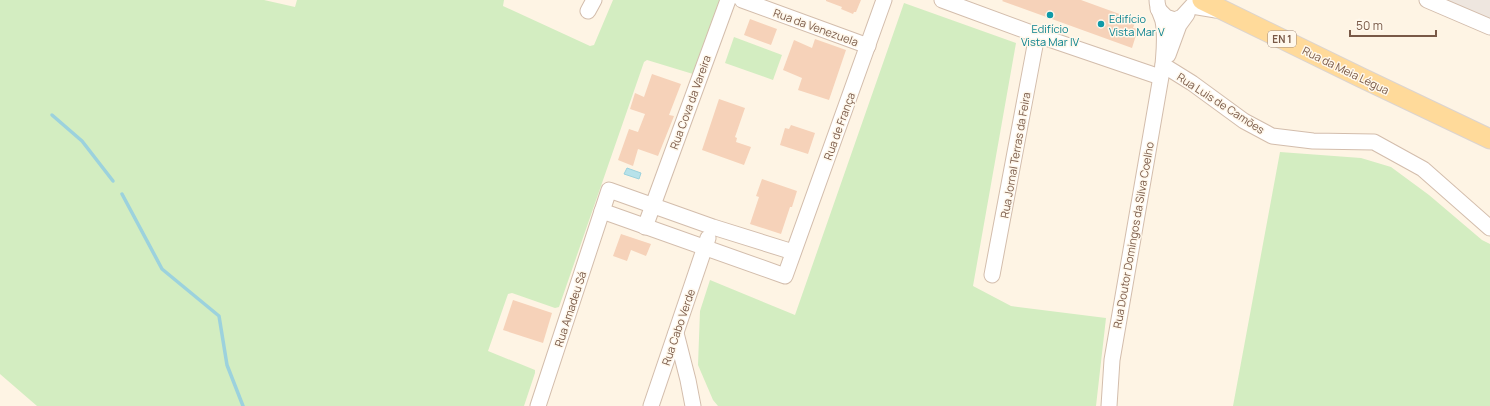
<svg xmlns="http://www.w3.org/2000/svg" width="1490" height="406" viewBox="0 0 1490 406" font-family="Manrope,sans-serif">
<rect width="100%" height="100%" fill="#fef4e4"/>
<!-- industrial -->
<polygon fill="#eee6df" points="1439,0 1490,0 1490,21"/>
<!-- green -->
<g fill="#d3edc1">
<polygon points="0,0 264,0 295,7 297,0 504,0 503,6 590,46 594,45 613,0 722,0 693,74 647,60 644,62 559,307 555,308 512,293 508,294 488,351 535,370 535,373 524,406 37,406 0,374"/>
<polygon points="904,3 1016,43 973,286 1011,306 1106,318 1096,406 718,406 713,400 698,365 700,311 710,280 795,315"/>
<polygon points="734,37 782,55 773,80 725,63"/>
<polygon points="1280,152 1361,158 1391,167 1429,195 1482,240 1490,244 1490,406 1233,406"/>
</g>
<!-- water -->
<polygon fill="#b7e2ea" stroke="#9cd2dd" points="627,168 641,173 639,179 624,174"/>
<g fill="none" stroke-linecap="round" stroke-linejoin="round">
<!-- stream -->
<g stroke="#9cd2dd" stroke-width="3.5">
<polyline points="52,115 82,141 113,181"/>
<polyline points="122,194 162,269 219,316 227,365 243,406"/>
</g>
</g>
<!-- building -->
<g fill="#f6d2b9">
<polygon points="826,0 861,0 856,12 854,12 853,14 841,9 842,7 826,1"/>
<polygon points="1003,0 1081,0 1136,20 1133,28 1138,29 1132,48 1002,1"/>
<polygon points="750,19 777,29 771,45 744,35"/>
<polygon points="815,39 846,50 829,100 798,90 802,78 783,70 794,40 812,48"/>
<polygon points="652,74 681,84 669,115 674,116 658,156 638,149 633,166 618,160 629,129 638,132 645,114 630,109 635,93 644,97"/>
<polygon points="719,99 745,108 735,137 737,138 736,142 751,147 744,165 702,150"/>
<polygon points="791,125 815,133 808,154 780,145 785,128 789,129"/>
<polygon points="762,179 797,191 792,207 790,207 781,234 750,224 759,197 756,196"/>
<polygon points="621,234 651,244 646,256 631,250 627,261 613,256"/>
<polygon points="513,300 552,313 543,343 503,330"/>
</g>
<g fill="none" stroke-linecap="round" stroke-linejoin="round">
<!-- minor casing -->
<g stroke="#d3bdac" stroke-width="17">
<g id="minor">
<polyline points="742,0 868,46"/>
<polyline points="942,0 1037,35 1160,77"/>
<polyline points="1427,0 1490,27"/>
<polyline points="1158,9 1166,17 1175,20 1182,17 1192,6 1216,10"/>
<polyline points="588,11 594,0"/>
<polyline points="1168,55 1179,25 1187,14"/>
<polyline points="1163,65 1192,83 1244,121 1272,136 1313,141 1374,142 1423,169 1490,228"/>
<polyline points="602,211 785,276 884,0"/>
<polyline points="645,227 728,0"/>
<polyline points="992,275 1037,35"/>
<polyline points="676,333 688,380 693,406"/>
<polyline points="538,406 609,190 713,227 793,252"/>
<polyline points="651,406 708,238"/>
<path d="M1109,406L1112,360L1163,65C1164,51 1166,36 1163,21C1161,14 1157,8 1157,0"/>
</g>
</g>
<!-- major casing -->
<g stroke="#dcd4cf" stroke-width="21">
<polyline id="major" points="1202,0 1362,78 1490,139"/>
</g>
<!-- minor -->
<use href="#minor" stroke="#fff" stroke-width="15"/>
<!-- major -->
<use href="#major" stroke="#ffda9a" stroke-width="19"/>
</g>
<!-- markers -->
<g fill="#0f9aa8" stroke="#fff8ec" stroke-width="1.5">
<circle cx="1050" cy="15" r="4"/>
<circle cx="1101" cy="24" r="4"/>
</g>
<g text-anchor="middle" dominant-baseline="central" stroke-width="3" stroke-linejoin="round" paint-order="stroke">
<!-- shield labels -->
<rect fill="#fff8ec" stroke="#a18978" stroke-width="1" x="1268" y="31" width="28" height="16" rx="3"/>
<g font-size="10" font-weight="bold" fill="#795947">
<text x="1282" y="39">EN 1</text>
</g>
<!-- culture labels -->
<g font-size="11" fill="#0d838f" stroke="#fff8ec" text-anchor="start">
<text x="1109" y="18">Edifício<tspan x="1109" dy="13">Vista Mar V</tspan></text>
<text x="1050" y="28" text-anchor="middle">Edifício<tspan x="1050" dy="13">Vista Mar IV</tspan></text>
</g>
<!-- street labels -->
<g font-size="11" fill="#795947" stroke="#fff8ec">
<text transform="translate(816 27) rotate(20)">Rua da Venezuela</text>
<text transform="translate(1346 70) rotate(26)">Rua da Meia Légua</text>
<text transform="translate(690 102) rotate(-70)">Rua Cova da Vareira</text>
<text transform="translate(1221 103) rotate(33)">Rua Luis de Camões</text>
<text transform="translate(839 126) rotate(-70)">Rua de França</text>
<text transform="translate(1015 155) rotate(-80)">Rua Jornal Terras da Feira</text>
<text transform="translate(1133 235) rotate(-80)">Rua Doutor Domingos da Silva Coelho</text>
<text transform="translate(570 309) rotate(-72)">Rua Amadeu Sá</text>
<text transform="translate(678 327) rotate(-71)">Rua Cabo Verde</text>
</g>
</g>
<!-- scale -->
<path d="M1350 30v6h86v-6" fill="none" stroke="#795947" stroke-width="2"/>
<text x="1356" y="30" font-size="12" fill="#795947" stroke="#fff8ec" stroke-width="3" paint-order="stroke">50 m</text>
</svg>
